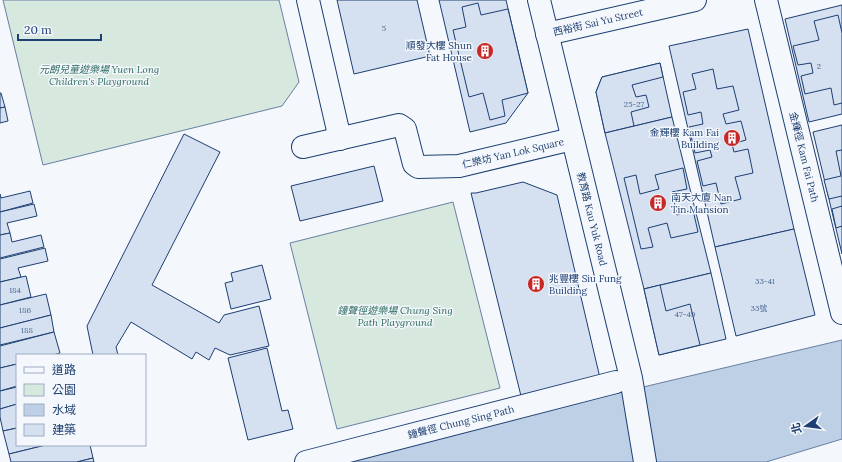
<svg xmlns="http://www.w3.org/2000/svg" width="842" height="462" viewBox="0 0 842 462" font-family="Lora,'Noto Sans TC',serif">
<rect width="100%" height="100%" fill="#f4f7fb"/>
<!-- green -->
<g fill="#d7e8df" stroke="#687fa3">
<polygon points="3,0 279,0 299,82 282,106 43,165"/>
<polygon points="453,202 500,388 337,429 290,243"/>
</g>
<!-- water -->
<polygon fill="#bed0e5" stroke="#687fa3" points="842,340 842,439 766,462 326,462"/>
<!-- building -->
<g fill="#d5e0f0" stroke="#1d3f73">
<polygon points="337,0 417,0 430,56 354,74"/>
<polygon points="439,0 506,0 528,93 506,123 470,132"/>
<polygon points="478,3 481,15 508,9 528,93 502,100 505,116 490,120 483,93 469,97 453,30 466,27 462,7"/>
<polygon points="842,5 842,114 809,122 785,19"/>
<polygon points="838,15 842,33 842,103 834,105 831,88 805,94 801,76 813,73 811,63 798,65 793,46 819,40 814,21"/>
<polygon points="748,29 794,229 715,247 669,46"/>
<polygon points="660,63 672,117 605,133 596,92 602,77"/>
<polygon points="660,63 663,77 632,85 636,97 646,95 649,107 631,112 634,126 605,133 596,92 602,77"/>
<polygon points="713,69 717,89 733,86 739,110 723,114 726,124 741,121 746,140 732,144 734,152 748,149 753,173 735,177 741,199 721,204 716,183 703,186 697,161 712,157 710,150 695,153 689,127 703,124 701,112 688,115 683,92 696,89 692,74"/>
<polygon points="0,93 1,93 5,107 0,108"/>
<polygon points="5,107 8,121 0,123 0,108"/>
<polygon points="672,117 711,273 644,289 605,133"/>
<polygon points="842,125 842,254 813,132"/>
<polygon points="184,134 220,152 152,285 219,323 224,315 259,306 269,346 230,355 215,348 209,360 196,352 192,359 131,322 116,347 118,355 93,355 87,326"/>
<polygon points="842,150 842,196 829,199 824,180 841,176 836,151"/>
<polygon points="374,166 383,201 300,221 291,186"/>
<polygon points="683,168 687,189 672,192 677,215 693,210 698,232 671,238 667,223 648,228 653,247 641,249 624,178 636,175 640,194 659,189 655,175"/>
<polygon points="523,182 557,195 600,378 521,396 471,193 476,193"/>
<polygon points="30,191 33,203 0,212 0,194 1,198"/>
<polygon points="34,204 37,216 7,223 10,233 0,235 0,212"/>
<polygon points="842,206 842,226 836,228 832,209"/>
<polygon points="794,229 815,315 736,336 715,247"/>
<polygon points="10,233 12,242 41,235 44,247 0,258 0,235"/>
<polygon points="45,248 48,261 18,268 21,277 0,282 0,259"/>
<polygon points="262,265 271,299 231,309 225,283 233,281 231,273"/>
<polygon points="711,273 726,339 659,355 644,289"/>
<polygon points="26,276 31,297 0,305 0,282"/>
<polygon points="660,285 666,311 690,304 700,345 659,355 644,289"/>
<polygon points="46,294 51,315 0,328 0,305"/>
<polygon points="51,315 54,332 0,345 0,328"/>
<polygon points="54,332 60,353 53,355 17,355 17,364 0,368 0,346"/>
<polygon points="267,348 282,411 288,410 293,429 248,440 228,358"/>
<polygon points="17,364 17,386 0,391 0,368"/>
<polygon points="17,387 17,404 0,409 0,391"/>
<polygon points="17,404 17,428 3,431 0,417 0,409"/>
<polygon points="17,428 17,445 46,445 9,454 3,431"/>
<polygon points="46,445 90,445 93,458 77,462 11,462 9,454"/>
<polygon points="93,458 94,462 77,462"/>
</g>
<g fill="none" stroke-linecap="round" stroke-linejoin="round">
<!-- minor casing -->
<g stroke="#1d3f73" stroke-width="24">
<g id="minor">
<polyline points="308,0 340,139"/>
<polyline points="539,0 631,378 645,462"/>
<polyline points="766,0 842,313"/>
<polyline points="547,34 695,0"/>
<polyline points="303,147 399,125 405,129 414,164 418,167 459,166 572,139"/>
<polyline points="306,462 616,382"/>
</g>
</g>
<!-- minor -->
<use href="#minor" stroke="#f4f7fb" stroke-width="22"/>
</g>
<!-- icons -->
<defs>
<g id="building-disc" transform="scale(0.9)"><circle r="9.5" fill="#c62828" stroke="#f4f7fb"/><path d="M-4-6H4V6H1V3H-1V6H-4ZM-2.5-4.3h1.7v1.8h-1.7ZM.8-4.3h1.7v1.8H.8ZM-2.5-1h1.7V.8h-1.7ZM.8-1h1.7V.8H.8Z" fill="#fff"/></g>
</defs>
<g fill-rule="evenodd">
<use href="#building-disc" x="485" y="51"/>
<use href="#building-disc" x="732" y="138"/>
<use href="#building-disc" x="658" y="203"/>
<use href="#building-disc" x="536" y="284"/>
</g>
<g text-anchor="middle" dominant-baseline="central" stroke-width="3" stroke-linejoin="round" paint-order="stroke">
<!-- number labels -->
<g font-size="8" fill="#4b6792">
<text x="384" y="28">5</text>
<text x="819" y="66">2</text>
<text x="634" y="104">25-27</text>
<text x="765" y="281">33-41</text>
<text x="15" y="290">184</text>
<text x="759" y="308">33號</text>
<text x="25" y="310">186</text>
<text x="685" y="314">47-49</text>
<text x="27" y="330">188</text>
</g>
<!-- street labels -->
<g font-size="10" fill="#1d3f73" stroke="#f4f7fb">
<text transform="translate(598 22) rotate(-13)">西裕街 Sai Yu Street</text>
<text transform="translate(513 153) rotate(-13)">仁樂坊 Yan Lok Square</text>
<text transform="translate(804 157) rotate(76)">金輝徑 Kam Fai Path</text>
<text transform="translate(592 219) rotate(76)">教育路 Kau Yuk Road</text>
<text transform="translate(461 422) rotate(-14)">鐘聲徑 Chung Sing Path</text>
</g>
<!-- poi labels -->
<g font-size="10" fill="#1d3f73" stroke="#f4f7fb" text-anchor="end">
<text x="472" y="45">順發大樓 Shun<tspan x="472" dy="12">Fat House</tspan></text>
<text x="719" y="132">金輝樓 Kam Fai<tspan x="719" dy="12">Building</tspan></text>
<text x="671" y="197" text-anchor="start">南天大廈 Nan<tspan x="671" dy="12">Tin Mansion</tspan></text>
<text x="549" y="278" text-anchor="start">兆豐樓 Siu Fung<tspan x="549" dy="12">Building</tspan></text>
</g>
<!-- park labels -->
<g font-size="10" font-style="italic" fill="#2c6c60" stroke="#f4f7fb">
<text x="99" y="69">元朗兒童遊樂場 Yuen Long<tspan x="99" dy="12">Children's Playground</tspan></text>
<text x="395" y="310">鐘聲徑遊樂場 Chung Sing<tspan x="395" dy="12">Path Playground</tspan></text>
</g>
</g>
<!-- legend -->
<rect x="16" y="354" width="130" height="92" fill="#f4f7fb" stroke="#9eadc5"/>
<rect x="24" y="367" width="20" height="6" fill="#f4f7fb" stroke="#9eadc5"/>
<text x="52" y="374" font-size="12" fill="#1d3f73">道路</text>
<rect x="24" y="384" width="20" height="12" fill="#d7e8df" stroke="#9eadc5"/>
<text x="52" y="394" font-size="12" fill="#1d3f73">公園</text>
<rect x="24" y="404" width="20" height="12" fill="#bed0e5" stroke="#9eadc5"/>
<text x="52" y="414" font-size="12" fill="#1d3f73">水域</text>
<rect x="24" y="424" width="20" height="12" fill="#d5e0f0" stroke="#9eadc5"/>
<text x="52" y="434" font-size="12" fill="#1d3f73">建築</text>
<!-- north arrow -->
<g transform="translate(806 426) rotate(256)" stroke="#f4f7fb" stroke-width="3" paint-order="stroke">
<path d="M0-3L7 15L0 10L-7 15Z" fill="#1d3f73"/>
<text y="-6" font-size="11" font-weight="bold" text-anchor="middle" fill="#1d3f73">北</text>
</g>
<!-- scale -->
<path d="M18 34v6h83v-6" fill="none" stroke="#1d3f73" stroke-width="2"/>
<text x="24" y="34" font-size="12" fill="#1d3f73" stroke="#f4f7fb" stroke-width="3" paint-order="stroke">20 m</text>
</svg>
